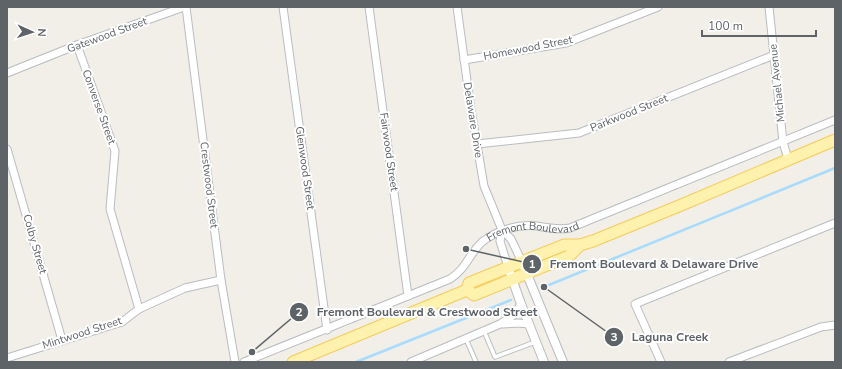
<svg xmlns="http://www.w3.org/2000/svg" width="842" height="369" viewBox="0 0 842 369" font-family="'Nunito Sans',sans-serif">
<rect width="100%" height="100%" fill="#f1efe7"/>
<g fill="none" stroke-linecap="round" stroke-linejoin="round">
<!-- stream -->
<g stroke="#a9daff" stroke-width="2.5">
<polyline points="544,287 835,168"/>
<polyline points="356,362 511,300"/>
</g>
<!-- service casing -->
<g stroke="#b9bdc1" stroke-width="5.5">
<g id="service">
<polyline points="484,331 495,357 535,342"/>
<polyline points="466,339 476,362"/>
</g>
</g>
<!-- minor casing -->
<g stroke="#b9bdc1" stroke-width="9">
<g id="minor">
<polyline points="186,7 221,280 235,362"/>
<polyline points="283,7 327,330"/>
<polyline points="369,7 408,296"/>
<polyline points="457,7 471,110 484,186 502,230 511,239 522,262"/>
<polyline points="769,7 783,142 788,159"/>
<polyline points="77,45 115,151 110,209 139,309"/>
<polyline points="464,60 566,43 658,7"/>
<polyline points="7,73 77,45 184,7"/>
<polyline points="477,144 579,133 774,55"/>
<polyline points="7,149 62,340"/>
<polyline points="502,230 500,241 508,267"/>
<polyline points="503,324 518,323 529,324"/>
<polyline points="7,358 122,322 139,309 185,288 221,280"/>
<path id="s1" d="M244,362L450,279C466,269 469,254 482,242C497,230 518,224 537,226C548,228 558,230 570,228L835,120"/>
<polyline points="411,362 500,324 514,315 521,304"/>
<polyline points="661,362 635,304 835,223"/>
<polyline points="729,362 821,327 835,325"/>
</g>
</g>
<!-- tertiary casing -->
<g stroke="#b9bdc1" stroke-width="10">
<g id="tertiary">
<polyline points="522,262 563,362"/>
<polyline points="508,267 521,304 544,362"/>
</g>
</g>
<!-- primary casing -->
<g stroke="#f7cb5a" stroke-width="13">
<g id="primary">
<polyline points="467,290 469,283 564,245 580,245 593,241 679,206 835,140"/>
<polyline points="467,290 474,295 569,256 580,245"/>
<polyline points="293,362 467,290"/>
</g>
</g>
<!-- service -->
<use href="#service" stroke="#fff" stroke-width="3.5"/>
<!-- minor -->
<use href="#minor" stroke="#fff" stroke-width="7"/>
<!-- tertiary -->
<use href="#tertiary" stroke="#fff" stroke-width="8"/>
<!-- primary -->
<use href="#primary" stroke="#fff2ae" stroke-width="11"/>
</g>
<g text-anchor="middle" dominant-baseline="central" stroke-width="4" stroke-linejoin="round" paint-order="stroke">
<!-- street labels -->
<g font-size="11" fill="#5e6368" stroke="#fff">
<text transform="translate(107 35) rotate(-20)">Gatewood Street</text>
<text transform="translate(528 48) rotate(-11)">Homewood Street</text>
<text transform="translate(777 83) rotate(-96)">Michael Avenue</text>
<text transform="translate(99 107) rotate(70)">Converse Street</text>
<text transform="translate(629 113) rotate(-22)">Parkwood Street</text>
<text transform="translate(473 120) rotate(81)">Delaware Drive</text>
<text transform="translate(389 152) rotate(82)">Fairwood Street</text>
<text transform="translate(305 168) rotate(82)">Glenwood Street</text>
<text transform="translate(209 185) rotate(83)">Crestwood Street</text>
<text stroke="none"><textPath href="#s1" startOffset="325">Fremont Boulevard</textPath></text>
<text transform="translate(35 244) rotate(74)">Colby Street</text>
<text transform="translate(82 333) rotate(-18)">Mintwood Street</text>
</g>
</g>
<!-- callouts -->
<path fill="none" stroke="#5e6368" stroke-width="1.5" d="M466 249L532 264M252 352L299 312M544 287L614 337"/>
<g fill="#5e6368" stroke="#fff" stroke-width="1.5">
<circle cx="466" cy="249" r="4"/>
<circle cx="252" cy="352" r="4"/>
<circle cx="544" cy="287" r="4"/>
<circle cx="532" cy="264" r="10"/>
<circle cx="299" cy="312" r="10"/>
<circle cx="614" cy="337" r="10"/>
</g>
<g font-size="12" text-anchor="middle" font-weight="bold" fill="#fff">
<text x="532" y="268">1</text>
<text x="299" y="316">2</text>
<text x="614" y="341">3</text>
</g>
<g font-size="12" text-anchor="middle" font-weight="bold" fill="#5e6368" stroke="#fff" stroke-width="4" stroke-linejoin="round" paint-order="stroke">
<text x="654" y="268">Fremont Boulevard &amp; Delaware Drive</text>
<text x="427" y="316">Fremont Boulevard &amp; Crestwood Street</text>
<text x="670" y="341">Laguna Creek</text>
</g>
<!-- border -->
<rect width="842" height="369" fill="none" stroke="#5e6368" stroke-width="16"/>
<!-- north arrow -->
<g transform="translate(32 32) rotate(93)" stroke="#ffffff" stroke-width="3" paint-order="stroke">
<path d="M0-3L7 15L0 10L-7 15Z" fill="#5e6368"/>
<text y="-6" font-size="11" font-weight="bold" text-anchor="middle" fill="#5e6368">N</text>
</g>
<!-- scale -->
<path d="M702 30v6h114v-6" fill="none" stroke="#5e6368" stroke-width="2"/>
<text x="708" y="30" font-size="12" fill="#5e6368" stroke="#ffffff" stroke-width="3" paint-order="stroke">100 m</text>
</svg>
